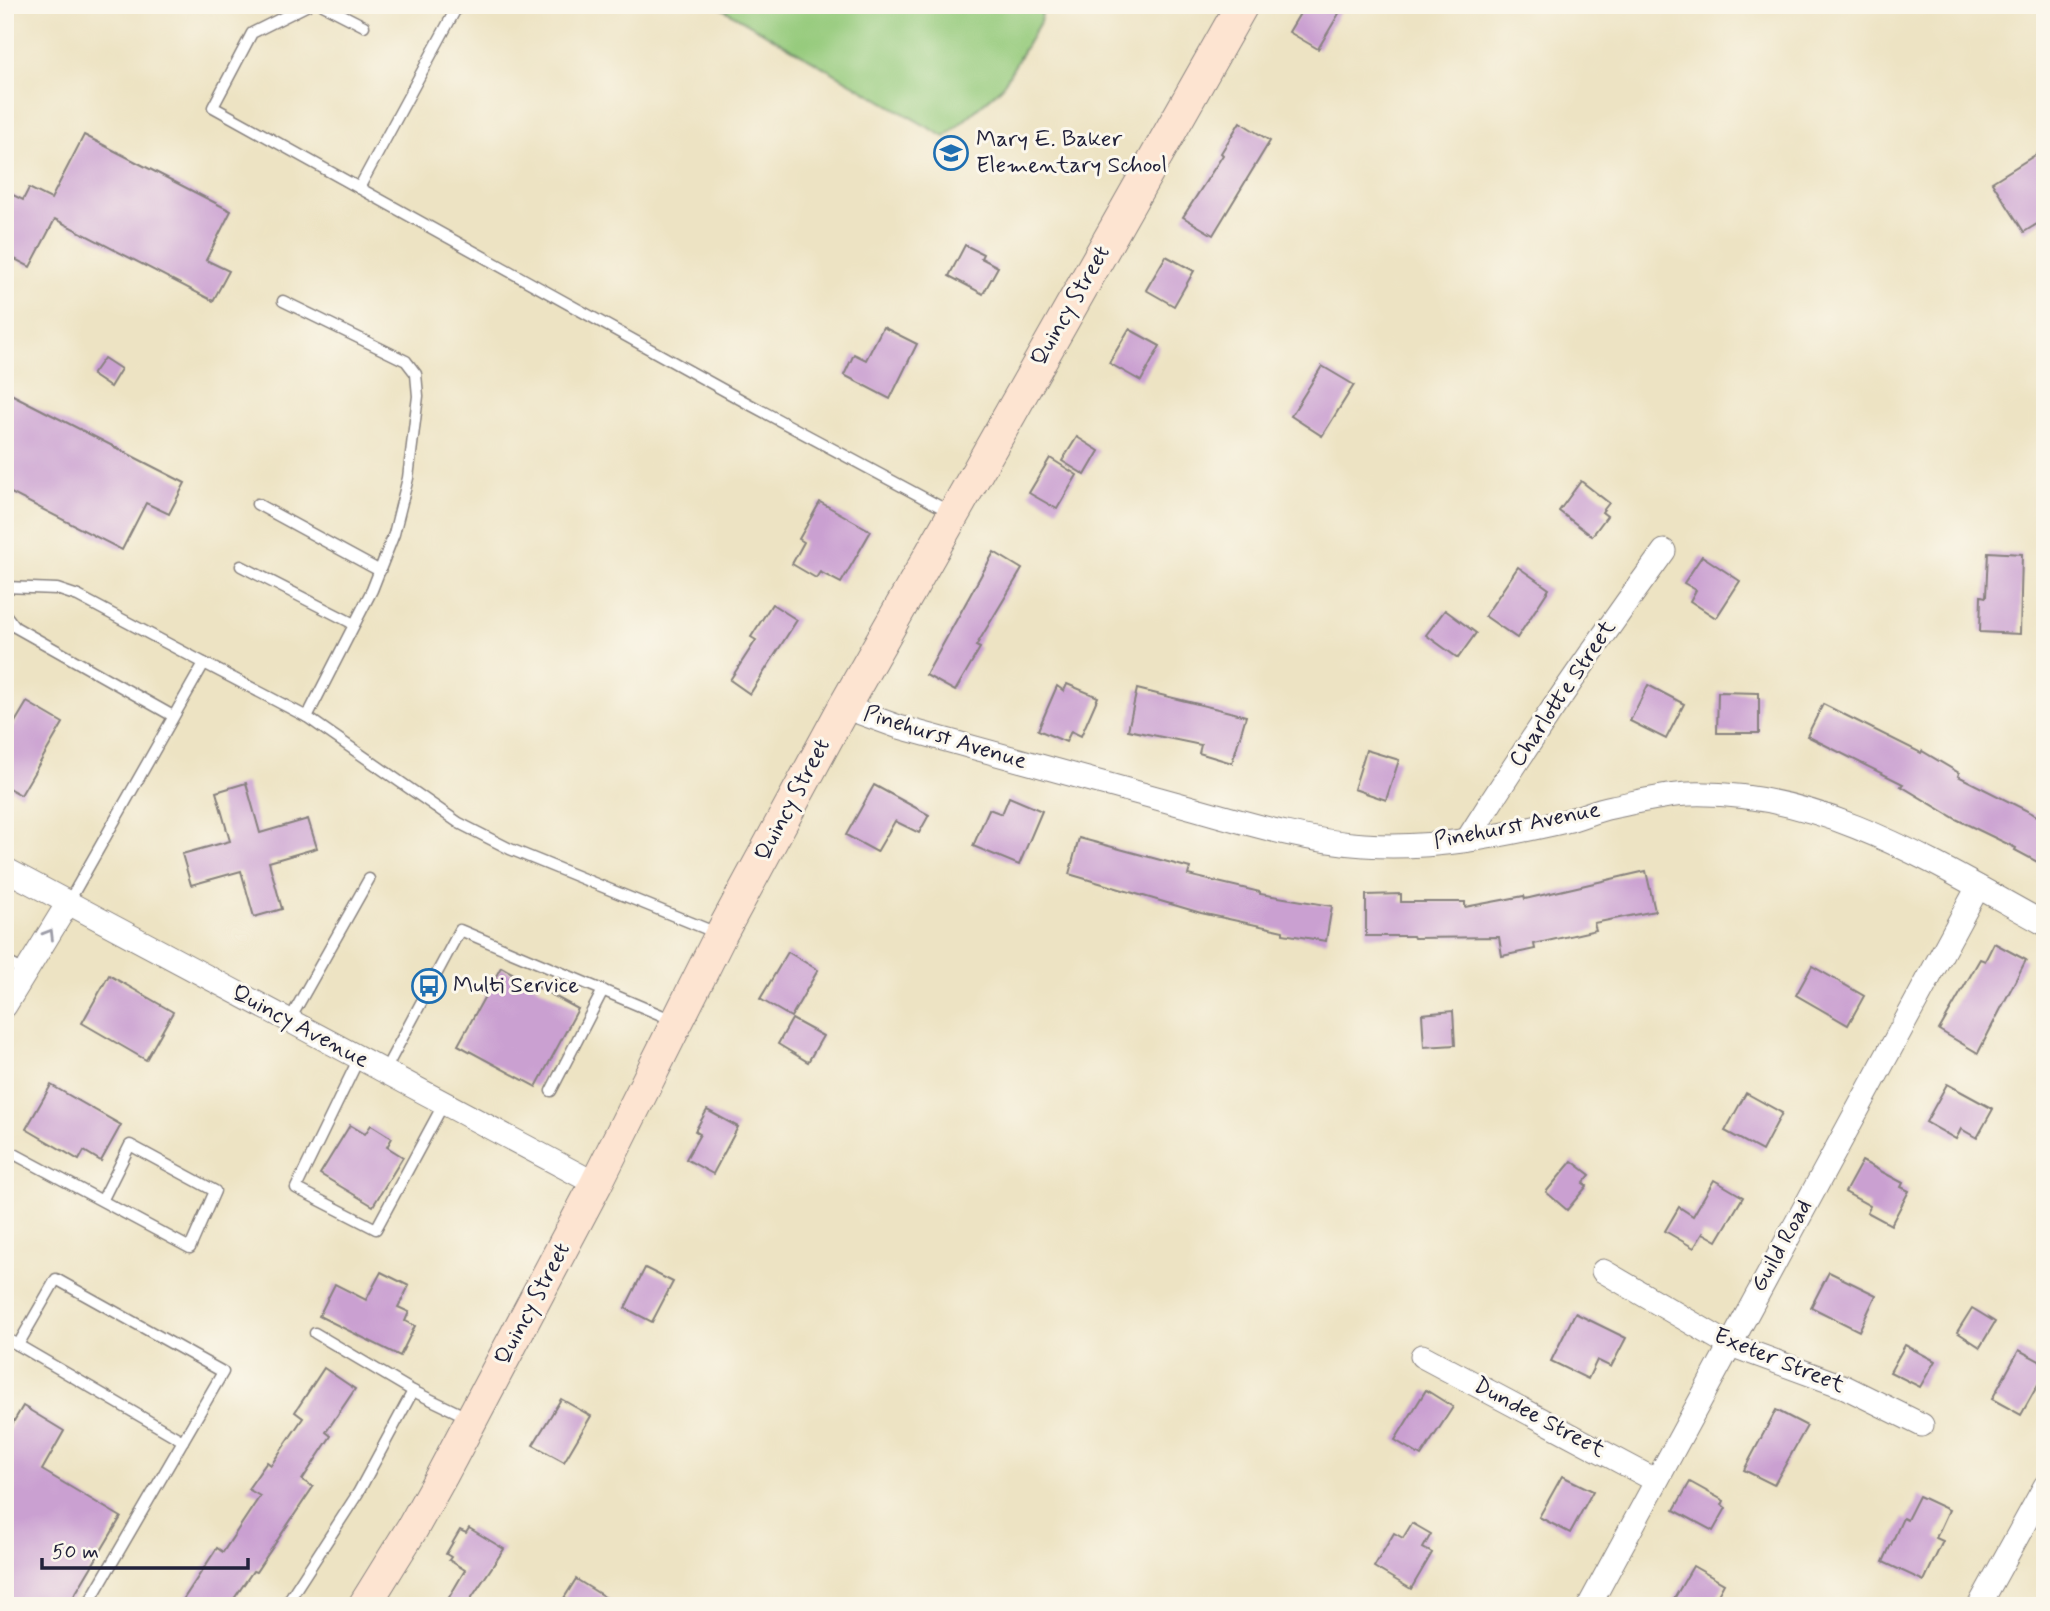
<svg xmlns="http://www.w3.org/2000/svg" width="2050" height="1611" viewBox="0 0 2050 1611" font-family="Mynerve,sans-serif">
<rect width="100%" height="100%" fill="#fbf7ec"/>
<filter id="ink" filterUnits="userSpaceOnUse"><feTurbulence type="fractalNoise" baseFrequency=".0143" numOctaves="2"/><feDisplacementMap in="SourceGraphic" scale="14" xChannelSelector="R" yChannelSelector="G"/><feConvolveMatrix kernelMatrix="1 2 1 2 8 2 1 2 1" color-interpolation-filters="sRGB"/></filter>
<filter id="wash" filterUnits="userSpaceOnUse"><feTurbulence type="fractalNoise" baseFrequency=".00686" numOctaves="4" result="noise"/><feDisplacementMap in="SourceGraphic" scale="28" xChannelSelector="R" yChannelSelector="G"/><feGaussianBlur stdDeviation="1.57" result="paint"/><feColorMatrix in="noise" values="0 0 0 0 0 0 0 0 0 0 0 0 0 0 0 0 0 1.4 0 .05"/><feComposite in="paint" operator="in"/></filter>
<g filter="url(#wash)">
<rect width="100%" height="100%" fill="#ede3c3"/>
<!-- green -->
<polygon fill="#96cb7d" stroke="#5c765c" stroke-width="2" points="716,5 1044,5 1040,22 1002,87 945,137"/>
<g id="blocks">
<!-- building -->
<g fill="#caa0d1">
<polygon points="1305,5 1344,5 1318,49 1289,32"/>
<polygon points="1240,122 1270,141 1213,235 1183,217 1223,155 1221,153"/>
<polygon points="84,135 231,211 206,260 229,271 213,301 55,219 30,267 5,254 5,191 23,200 29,188 51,199"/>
<polygon points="2037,154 2045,167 2045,219 2024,232 1992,182"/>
<polygon points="965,245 983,254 981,258 998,267 983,294 949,276"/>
<polygon points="1166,256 1194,271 1174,306 1146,290"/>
<polygon points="883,327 917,344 890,399 844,375 854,354 866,360"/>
<polygon points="1129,329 1160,346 1141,381 1109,363"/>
<polygon points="104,358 121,369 110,387 92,375"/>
<polygon points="1322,366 1354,385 1322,436 1291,416"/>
<polygon points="5,391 185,483 169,514 146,503 122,550 5,490"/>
<polygon points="1077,437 1099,451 1085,475 1062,461"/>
<polygon points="1050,458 1077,475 1057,509 1029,493"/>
<polygon points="1581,481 1609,503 1602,512 1607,516 1592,536 1559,511"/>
<polygon points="820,502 871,531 841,583 820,572 816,578 792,564 804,542 799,539"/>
<polygon points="994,552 1022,569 976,646 980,648 955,691 926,675"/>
<polygon points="1988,552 2022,554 2020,634 1980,632 1981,596 1986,597"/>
<polygon points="1702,556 1740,581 1716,618 1690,601 1696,590 1684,583"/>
<polygon points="1518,567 1549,589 1517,638 1485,616"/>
<polygon points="772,604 797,620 750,694 730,680 756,640 751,637"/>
<polygon points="1445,610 1476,633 1458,658 1426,635"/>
<polygon points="1067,684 1098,697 1081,736 1071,731 1066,742 1038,730 1057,686 1064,691"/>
<polygon points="1648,685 1684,704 1666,739 1630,721"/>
<polygon points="1137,689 1246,716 1232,763 1199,753 1201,745 1128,730"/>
<polygon points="1718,692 1759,693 1759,733 1717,733"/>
<polygon points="27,702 63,723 21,795 5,786 5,739"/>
<polygon points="1823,704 1921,753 1922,751 1959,773 1958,776 2045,820 2045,866 2015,850 2016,848 1956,819 1901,786 1903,784 1807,736"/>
<polygon points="1366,750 1399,760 1386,800 1354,789"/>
<polygon points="246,783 260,833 308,819 317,848 269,862 282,909 254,917 241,871 191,885 182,854 230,841 216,792"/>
<polygon points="874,785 929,815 919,833 895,821 877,852 846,835"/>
<polygon points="1009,797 1042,811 1019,865 973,846 989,809 1002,814"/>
<polygon points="1079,838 1190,868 1188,875 1260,892 1260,894 1332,906 1326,941 1283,934 1283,931 1201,913 1069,874"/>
<polygon points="1646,871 1655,911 1594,923 1596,930 1534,944 1535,949 1502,956 1499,937 1414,938 1413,936 1366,936 1366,895 1401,894 1401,902 1465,902 1465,907 1524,896 1525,899"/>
<polygon points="1994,943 2026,960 1978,1053 1939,1030 1980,959 1985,961"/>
<polygon points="788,952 818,970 791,1017 760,999"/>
<polygon points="1812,966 1864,996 1848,1025 1796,995"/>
<polygon points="501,967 578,1009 536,1087 458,1045"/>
<polygon points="109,975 173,1012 146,1060 82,1023"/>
<polygon points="1453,1011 1455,1045 1424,1047 1422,1014"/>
<polygon points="792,1019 823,1036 808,1062 778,1044"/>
<polygon points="1947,1084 1993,1109 1977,1138 1961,1129 1956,1139 1926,1122"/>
<polygon points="51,1085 121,1125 101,1161 84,1151 79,1160 26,1129"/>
<polygon points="1746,1093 1782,1113 1762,1151 1725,1131"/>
<polygon points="707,1110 738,1127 713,1174 686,1159 700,1134 695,1131"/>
<polygon points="350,1125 365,1134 371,1125 392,1138 387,1147 403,1157 373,1206 320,1174"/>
<polygon points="1572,1161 1590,1175 1583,1183 1587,1186 1567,1210 1546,1192"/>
<polygon points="1862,1161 1903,1183 1901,1187 1909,1191 1891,1225 1867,1212 1870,1206 1845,1192"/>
<polygon points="1714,1180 1743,1197 1717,1241 1703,1233 1694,1248 1665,1231 1679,1207 1693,1216"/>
<polygon points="645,1268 673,1282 652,1322 625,1308"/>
<polygon points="381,1272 409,1286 398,1307 409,1312 405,1321 415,1326 400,1356 319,1316 335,1284 366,1300"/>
<polygon points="1829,1272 1876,1295 1859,1331 1811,1307"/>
<polygon points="1972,1308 1995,1322 1980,1347 1957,1332"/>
<polygon points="1575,1313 1626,1338 1611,1367 1597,1360 1588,1379 1551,1361"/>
<polygon points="1905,1345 1935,1361 1920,1387 1890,1372"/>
<polygon points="2019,1350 2045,1364 2045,1372 2021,1415 1992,1399"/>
<polygon points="324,1368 355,1389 326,1432 331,1436 302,1480 313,1487 256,1572 253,1571 229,1606 179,1606 217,1548 223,1552 260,1496 248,1489 267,1462 271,1465 303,1418 295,1412"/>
<polygon points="1426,1390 1453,1407 1421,1456 1395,1440"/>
<polygon points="561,1399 591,1416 564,1462 533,1445"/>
<polygon points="23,1406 64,1431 42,1470 121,1517 68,1606 5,1606 5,1436"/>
<polygon points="1776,1410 1807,1426 1774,1485 1744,1470"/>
<polygon points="1562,1476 1593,1491 1570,1533 1539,1517"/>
<polygon points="1690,1482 1724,1501 1722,1505 1726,1508 1713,1531 1674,1510"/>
<polygon points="1919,1496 1949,1510 1936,1538 1943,1541 1924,1581 1883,1562 1903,1518 1907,1520"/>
<polygon points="1412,1523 1431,1534 1423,1548 1432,1553 1411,1589 1374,1567 1394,1533 1403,1538"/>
<polygon points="469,1528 504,1549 466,1606 444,1606 465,1570 449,1560 451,1557 446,1554 460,1530 466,1533"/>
<polygon points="1693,1566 1724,1584 1712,1606 1670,1606"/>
<polygon points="576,1579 619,1606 559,1606"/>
</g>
</g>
</g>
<g filter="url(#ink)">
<use href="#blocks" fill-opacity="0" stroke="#88827f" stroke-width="2"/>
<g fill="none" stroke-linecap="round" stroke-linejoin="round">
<!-- service casing -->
<g stroke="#88827f" stroke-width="13">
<g id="service">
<polyline points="308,5 252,33 213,107 747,403 950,512"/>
<polyline points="323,5 364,26"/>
<polyline points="359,188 458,5"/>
<polyline points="283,301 406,361 416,374 418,396 408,478 394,534 372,590 307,717"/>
<polyline points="257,504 380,571"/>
<polyline points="241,566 354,624"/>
<polyline points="5,587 57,589 78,596 204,663 68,903"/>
<polyline points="5,614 15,627 173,716"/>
<polyline points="204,663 307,717 459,823 510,849 719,934"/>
<polyline points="5,961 26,972"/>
<polyline points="289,1021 369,879"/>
<polyline points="359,1058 296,1188 376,1229 444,1103"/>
<polyline points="384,1072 460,930 673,1020"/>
<polyline points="551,1091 603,990"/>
<polyline points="5,1149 190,1248 215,1191 130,1145 102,1201"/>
<polyline points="315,1333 413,1391"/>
<polyline points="5,1338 18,1345 56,1279 223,1372 87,1606"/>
<polyline points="18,1345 183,1441"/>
<polyline points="285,1606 358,1493 413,1391 469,1418"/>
</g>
</g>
<!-- minor casing -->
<g stroke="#88827f" stroke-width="25">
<g id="minor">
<path d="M844,707L899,727C990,752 1080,777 1171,802C1234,819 1298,841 1364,845C1432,850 1500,836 1566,821C1581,817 1596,810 1612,807C1637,802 1663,795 1689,794C1820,790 1934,863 2045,924"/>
<path d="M1467,840C1529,741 1595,645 1664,551"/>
<polyline points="5,869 596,1184"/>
<polyline points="5,1006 68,903"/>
<polyline points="1603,1271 1728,1344 1845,1387 1922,1425"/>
<polyline points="1422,1356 1655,1480"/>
<polyline points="1589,1606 1978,887"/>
<polyline points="1979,1606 2045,1486"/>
</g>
</g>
<!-- secondary casing -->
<g stroke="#88827f" stroke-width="34">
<polyline id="secondary" points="364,1606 413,1527 442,1475 596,1184 721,934 844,707 1242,5"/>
</g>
<!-- service -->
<use href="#service" stroke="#fff" stroke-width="10"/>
<!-- minor -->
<use href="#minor" stroke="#fff" stroke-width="23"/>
<!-- secondary -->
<use href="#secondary" stroke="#fde4d1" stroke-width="32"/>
</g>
<!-- one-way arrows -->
<defs><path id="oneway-chevron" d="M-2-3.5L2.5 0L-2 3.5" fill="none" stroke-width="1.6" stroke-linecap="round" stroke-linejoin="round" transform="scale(1.75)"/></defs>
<use stroke="#9c9ca7" href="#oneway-chevron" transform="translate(49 934) rotate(-59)"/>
</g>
<!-- icons -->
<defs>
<g id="school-ring" transform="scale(1.75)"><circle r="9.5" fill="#fbf7ec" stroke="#1f6fb2" stroke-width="1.5"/><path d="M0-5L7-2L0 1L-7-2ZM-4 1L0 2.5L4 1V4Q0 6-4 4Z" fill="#1f6fb2"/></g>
<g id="bus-ring" transform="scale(1.75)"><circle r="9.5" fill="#fbf7ec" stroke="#1f6fb2" stroke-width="1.5"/><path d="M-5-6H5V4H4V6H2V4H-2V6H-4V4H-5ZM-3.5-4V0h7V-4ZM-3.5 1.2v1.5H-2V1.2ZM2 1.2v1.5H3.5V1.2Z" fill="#1f6fb2"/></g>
</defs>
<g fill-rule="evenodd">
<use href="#school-ring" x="951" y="153"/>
<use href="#bus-ring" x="429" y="986"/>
</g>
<g text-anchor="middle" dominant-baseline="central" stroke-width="6" stroke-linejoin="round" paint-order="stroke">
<!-- poi labels -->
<g font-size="23" fill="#22223b" stroke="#fbf7ec" text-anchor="start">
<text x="976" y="140">Mary E. Baker<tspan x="976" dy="26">Elementary School</tspan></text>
<text x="453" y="986">Multi Service</text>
</g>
<!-- street labels -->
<g font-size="23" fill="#22223b" stroke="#fbf7ec">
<text transform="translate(1071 306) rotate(-60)">Quincy Street</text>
<text transform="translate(1563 694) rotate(-56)">Charlotte Street</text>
<text transform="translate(945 738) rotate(17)">Pinehurst Avenue</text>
<text transform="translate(793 800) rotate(-62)">Quincy Street</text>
<text transform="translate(1517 826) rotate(-11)">Pinehurst Avenue</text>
<text transform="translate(300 1027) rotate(28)">Quincy Avenue</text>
<text transform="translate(1782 1246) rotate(-61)">Guild Road</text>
<text transform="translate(533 1304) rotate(-62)">Quincy Street</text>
<text transform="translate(1779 1361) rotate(22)">Exeter Street</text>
<text transform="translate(1539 1418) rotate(28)">Dundee Street</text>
</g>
</g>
<!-- margin -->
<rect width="2050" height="1611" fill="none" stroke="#fbf7ec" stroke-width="28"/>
<!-- scale -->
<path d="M42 1558v10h206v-10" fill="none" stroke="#22223b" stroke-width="3.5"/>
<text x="52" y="1558" font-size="21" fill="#22223b" stroke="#fbf7ec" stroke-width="5" paint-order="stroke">50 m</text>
</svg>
